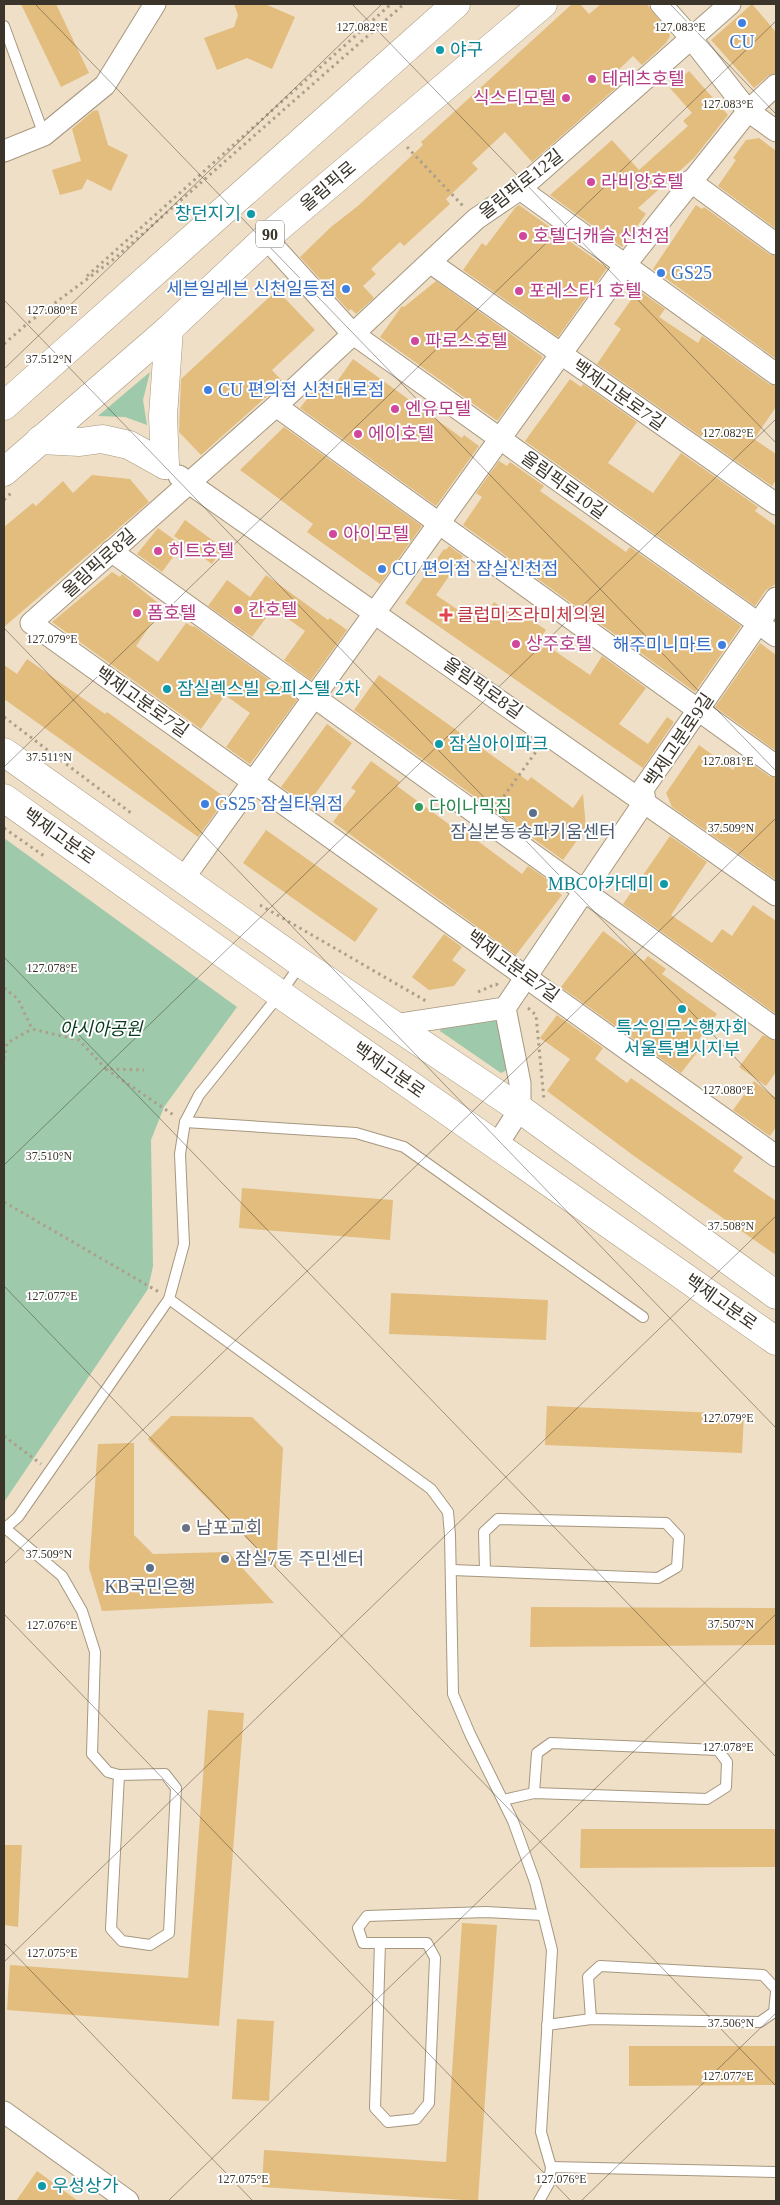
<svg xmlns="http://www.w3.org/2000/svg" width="780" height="2205" viewBox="0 0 780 2205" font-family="'Times New Roman','Noto Sans KR',serif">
<rect width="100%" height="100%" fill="#efdfc6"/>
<!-- green -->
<g fill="#9ec9aa">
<polygon points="150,372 143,400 147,425 125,417 98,416"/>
<polygon points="4,838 237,1007 164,1107 151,1140 153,1266 148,1289 4,1502"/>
<polygon points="498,1013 507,1070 501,1073 440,1031 442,1024"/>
</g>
<!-- building -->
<g fill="#e3bd7e">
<polygon points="21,4 56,4 89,73 61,87"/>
<polygon points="234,4 265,4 295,17 272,69 247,58 217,70 204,38 234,27 238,15"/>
<polygon points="572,4 580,4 589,14 601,4 647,4 669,32 670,36 666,43 642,65 633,56 611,77 618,86 532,162 505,132 472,163 478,169 446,199 450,204 404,246 400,242 371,269 376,274 363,286 374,298 356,314 351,309 349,311 300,257 331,227 359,205 423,145 421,142"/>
<polygon points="752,4 776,32 776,73 768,76 754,88 711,40"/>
<polygon points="689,71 728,115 694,158 638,208 646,214 622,247 550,195 612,140 639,170 688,126 683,121 692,113 670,88"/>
<polygon points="98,110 108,145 128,155 111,191 87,179 82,189 60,195 52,170 81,161 72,129 93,111"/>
<polygon points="759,138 776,151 776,229 718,186 736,160 733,158 746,140"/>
<polygon points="519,205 607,268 558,337 463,270 482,243 486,246 515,208"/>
<polygon points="696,205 702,209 704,207 769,254 776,256 776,359 653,269"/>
<polygon points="436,281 543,357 498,420 496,420 380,337 402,306 404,307"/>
<polygon points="277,290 315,330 272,370 283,382 201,455 179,432 181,379"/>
<polygon points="638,290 665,309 659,317 698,343 702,336 769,384 776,386 776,407 754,439 776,454 776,480 772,486 597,364 621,329 614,324"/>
<polygon points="353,359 462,438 464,435 479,446 436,506 300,408 320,382 331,390"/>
<polygon points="570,379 581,387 583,384 637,422 608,463 653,493 681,453 758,507 755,511 776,526 776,584 766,590 755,606 525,441"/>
<polygon points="284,427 422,526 380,584 307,532 313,524 240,470"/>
<polygon points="499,461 507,466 510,462 544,486 540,491 626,552 630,547 741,626 695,692 463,525 482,497 476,493"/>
<polygon points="92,475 130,479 149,502 4,627 4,527 33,503 36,506 63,481 73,493"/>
<polygon points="185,520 223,548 212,564 174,536"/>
<polygon points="158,528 182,545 162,572 137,554"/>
<polygon points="449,546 463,556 436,595 479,624 494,602 514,616 518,611 546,630 539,640 590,675 602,656 646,688 619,724 648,744 667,717 674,722 643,768 405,603 444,549 446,550"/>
<polygon points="112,572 120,577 122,574 163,607 136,646 158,662 186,623 193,627 194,626 297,700 250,764 226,747 250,713 225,695 201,729 52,622"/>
<polygon points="266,575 328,620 330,618 347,630 311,680 284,660 305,631 273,608 252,637 208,606 227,580 250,597"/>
<polygon points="760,643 776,655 776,751 715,707"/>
<polygon points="27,659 105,714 107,712 226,798 198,837 4,699 4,665 17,674"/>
<polygon points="379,675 528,781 531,777 573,808 583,794 586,828 563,860 354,710"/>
<polygon points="327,724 352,743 307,805 281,787"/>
<polygon points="699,745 733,770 742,757 769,776 776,778 776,880 672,807 666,793"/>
<polygon points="371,761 400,782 397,786 465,836 467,833 522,874 528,866 548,880 546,883 562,895 516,955 333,822 356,791 351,788"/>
<polygon points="266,830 378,909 355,942 243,863"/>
<polygon points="670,836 707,862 671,915 712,943 722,929 732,936 753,905 776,921 776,1014 623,904"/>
<polygon points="603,931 644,961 648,956 666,969 662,974 717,1014 694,1046 699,1050 681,1073 561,987"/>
<polygon points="444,934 462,947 452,960 466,970 454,986 429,990 412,977"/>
<polygon points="557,1015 603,1048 595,1059 627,1083 631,1078 743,1157 733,1171 776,1201 776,1255 634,1156 547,1091 570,1059 540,1038"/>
<polygon points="763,1035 776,1041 776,1072 766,1086 739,1067"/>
<polygon points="754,1081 776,1098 776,1127 770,1136 733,1110"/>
<polygon points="242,1188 393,1200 390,1240 239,1228"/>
<polygon points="391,1293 548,1300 546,1340 389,1334"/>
<polygon points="547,1406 744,1414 742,1453 545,1445"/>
<polygon points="171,1416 252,1417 283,1448 276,1568 148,1439"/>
<polygon points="134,1443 134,1535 153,1554 228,1552 274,1603 102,1611 89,1568 98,1444"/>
<polygon points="531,1607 776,1608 776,1645 530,1647"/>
<polygon points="208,1710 244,1713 219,2026 7,2010 10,1965 188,1978"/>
<polygon points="581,1829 776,1829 776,1867 580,1868"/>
<polygon points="4,1845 22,1845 18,1927 4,1925"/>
<polygon points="462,1923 497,1925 478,2201 262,2187 264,2150 446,2162"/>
<polygon points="237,2019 274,2021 269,2101 232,2099"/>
<polygon points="629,2046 776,2046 776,2085 629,2086"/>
<polygon points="37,2171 78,2201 16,2201"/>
</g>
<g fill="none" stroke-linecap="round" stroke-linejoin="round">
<!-- lane casing -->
<g stroke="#a6977f" stroke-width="12">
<g id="lane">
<polyline points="4,26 44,135"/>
<polyline points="185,1122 356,1133 404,1147 643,1317"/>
<polyline points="169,1299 431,1489 448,1512 450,1535 453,1694 470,1734 513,1821 535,1882 552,1950 541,2132 551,2167 549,2183 539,2201"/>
<polyline points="5,1528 62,1576 82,1611 95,1652 92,1754 108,1772 119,1775 165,1774 176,1788 169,1933 150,1945 122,1941 111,1929 119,1775"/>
<polyline points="4,1529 18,1517 169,1299 184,1244 180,1154 185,1122 199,1095 280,994 300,965"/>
<polyline points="452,1570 658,1578 677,1567 679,1537 666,1523 498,1519 484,1532 485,1571"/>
<polyline points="503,1800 534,1793 707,1799 726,1787 727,1762 718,1750 551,1743 537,1753 534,1793"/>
<polyline points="380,1943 375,2108 388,2122 416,2119 429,2103 435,1958 427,1943 363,1943 358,1928 367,1916 486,1912 543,1915"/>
<polyline points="591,2019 588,1977 600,1966 763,1975 776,1989"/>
<polyline points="547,2025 591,2019 760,2022 774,2012 776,1992"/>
<polyline points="551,2167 776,2172"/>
</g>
</g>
<!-- street casing -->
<g stroke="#a6977f" stroke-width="23">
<g id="street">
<polyline points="661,4 691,38 748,111 776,131"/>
<polyline points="730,4 520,189 476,219 276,406 31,623 776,1156"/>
<polyline points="4,151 44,135 105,85 155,4"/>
<polyline points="690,181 776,244"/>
<polyline points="520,189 776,374"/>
<polyline points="266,238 352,333 776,636"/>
<polyline points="431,263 776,504"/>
<polyline points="276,406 776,766"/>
<polyline points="179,476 776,895"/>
<polyline points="111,551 776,1029"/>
<polyline points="183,879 625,265 748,111 776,85"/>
<polyline points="394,1025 505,1008"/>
<polyline points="497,1145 520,1109 520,1083 505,1008 645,801 643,789 776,598"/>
<polyline points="4,2112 128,2201"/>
</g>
</g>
<!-- secondary casing -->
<g stroke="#a6977f" stroke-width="29">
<g id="secondary">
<polyline points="4,752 301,963 520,1109 776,1295"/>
<polyline points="4,798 280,994 776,1341"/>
</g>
</g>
<!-- primary casing -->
<g stroke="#a6977f" stroke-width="29">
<g id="primary">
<polyline points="4,406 456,4"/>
<polyline points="40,440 80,442 102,439 129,445 165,465"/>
<polyline points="165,465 163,416 169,329"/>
<polyline points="4,472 169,329 266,238 543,4"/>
</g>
</g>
<!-- path -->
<g stroke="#aca08c" stroke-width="3" stroke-dasharray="2.5 4" stroke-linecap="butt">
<polyline points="407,147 463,206"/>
<polyline points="87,276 391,4"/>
<polyline points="4,344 28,323 114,259 404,4"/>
<polyline points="4,500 11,493"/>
<polyline points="4,717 131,813"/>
<polyline points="496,807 538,749"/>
<polyline points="4,828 44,856"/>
<polyline points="260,905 426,1001"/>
<polyline points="4,988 18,999 32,1029 79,1040 106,1069 144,1070"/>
<polyline points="478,992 496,984 499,986"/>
<polyline points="528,1008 536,1015 544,1100"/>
<polyline points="4,1059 7,1043 32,1029"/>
<polyline points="106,1069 175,1116"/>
<polyline points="4,1202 159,1292"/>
<polyline points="4,1436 41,1464"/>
</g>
<!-- lane -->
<use href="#lane" stroke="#fff" stroke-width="10"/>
<!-- street -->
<use href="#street" stroke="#fff" stroke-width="21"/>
<!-- secondary -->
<use href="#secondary" stroke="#fff" stroke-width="28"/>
<!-- primary -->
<use href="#primary" stroke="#fff" stroke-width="28"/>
</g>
<!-- ticks -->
<path fill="none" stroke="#3a342a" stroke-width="1" stroke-opacity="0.45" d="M35,4L776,771M352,4L776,443M670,4L776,114M4,300L776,1100M4,369L382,4M4,628L776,1428M4,767L776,21M4,957L776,1757M4,1165L776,419M4,1286L776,2086M4,1564L776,818M4,1614L571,2201M4,1943L253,2201M4,1962L776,1216M168,2201L776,1614M581,2201L776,2013"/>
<!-- markers -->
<g fill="#3f7fe0" stroke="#fff" stroke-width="2">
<circle cx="742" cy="23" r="5"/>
<circle cx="661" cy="273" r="5"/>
<circle cx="346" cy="289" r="5"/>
<circle cx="208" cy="390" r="5"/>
<circle cx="382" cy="569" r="5"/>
<circle cx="722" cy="645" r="5"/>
<circle cx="205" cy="804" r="5"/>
</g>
<g fill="#0f9aa8" stroke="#fff" stroke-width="2">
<circle cx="440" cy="50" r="5"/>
<circle cx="251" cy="214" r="5"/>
<circle cx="167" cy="689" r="5"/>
<circle cx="439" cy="744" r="5"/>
<circle cx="664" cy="884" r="5"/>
<circle cx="682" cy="1009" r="5"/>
<circle cx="42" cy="2186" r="5"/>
</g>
<g fill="#d1479c" stroke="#fff" stroke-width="2">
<circle cx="592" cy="79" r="5"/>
<circle cx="566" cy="98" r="5"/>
<circle cx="591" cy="182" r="5"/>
<circle cx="523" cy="236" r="5"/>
<circle cx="519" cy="291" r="5"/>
<circle cx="415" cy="341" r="5"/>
<circle cx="395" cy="409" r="5"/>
<circle cx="358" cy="434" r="5"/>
<circle cx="333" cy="534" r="5"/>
<circle cx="158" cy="551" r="5"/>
<circle cx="238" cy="610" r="5"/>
<circle cx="137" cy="613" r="5"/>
<circle cx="516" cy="644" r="5"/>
</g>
<path fill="#e0444e" stroke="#fff" stroke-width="2" d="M443.5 607.5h5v5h5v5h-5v5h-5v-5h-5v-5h5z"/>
<circle fill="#2e9e5b" stroke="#fff" stroke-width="2" cx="419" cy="807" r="5"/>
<g fill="#5c6f8a" stroke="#fff" stroke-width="2">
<circle cx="533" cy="813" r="5"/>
<circle cx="225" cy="1559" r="5"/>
<circle cx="150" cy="1568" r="5"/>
</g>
<circle fill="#6b7280" stroke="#fff" stroke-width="2" cx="186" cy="1528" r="5"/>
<g text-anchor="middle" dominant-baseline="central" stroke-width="4" stroke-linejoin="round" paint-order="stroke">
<!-- shield labels -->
<rect fill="#fff" stroke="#75716a" stroke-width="1" x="256" y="220.5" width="28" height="27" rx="4"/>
<g font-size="16" font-weight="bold" fill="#3a342a">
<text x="270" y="234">90</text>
</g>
<!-- shop labels -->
<g font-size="18" fill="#366cbe" stroke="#fff" text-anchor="start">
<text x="742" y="42" text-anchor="middle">CU</text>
<text x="671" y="273">GS25</text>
<text x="336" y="289" text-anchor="end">세븐일레븐 신천일등점</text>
<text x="218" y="390">CU 편의점 신천대로점</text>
<text x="392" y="569">CU 편의점 잠실신천점</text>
<text x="712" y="645" text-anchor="end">해주미니마트</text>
<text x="215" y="804">GS25 잠실타워점</text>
</g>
<!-- culture labels -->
<g font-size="18" fill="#0d838f" stroke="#fff" text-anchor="start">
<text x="450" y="50">야구</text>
<text x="241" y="214" text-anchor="end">창던지기</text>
<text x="177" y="689">잠실렉스빌 오피스텔 2차</text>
<text x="449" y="744">잠실아이파크</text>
<text x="654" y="884" text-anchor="end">MBC아카데미</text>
<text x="682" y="1028" text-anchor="middle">특수임무수행자회<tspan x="682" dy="21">서울특별시지부</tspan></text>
<text x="52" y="2186">우성상가</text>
</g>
<!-- hotel labels -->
<g font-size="18" fill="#b23c85" stroke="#fff" text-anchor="start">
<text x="602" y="79">테레츠호텔</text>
<text x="556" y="98" text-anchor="end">식스티모텔</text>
<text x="601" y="182">라비앙호텔</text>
<text x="533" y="236">호텔더캐슬 신천점</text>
<text x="529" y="291">포레스타1 호텔</text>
<text x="425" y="341">파로스호텔</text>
<text x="405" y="409">엔유모텔</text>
<text x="368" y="434">에이호텔</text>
<text x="343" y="534">아이모텔</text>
<text x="168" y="551">히트호텔</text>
<text x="248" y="610">칸호텔</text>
<text x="147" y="613">폼호텔</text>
<text x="526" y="644">상주호텔</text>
</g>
<!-- street labels -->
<g font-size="18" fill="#3a342a" stroke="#fff">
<text transform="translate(521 184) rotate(-38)">올림픽로12길</text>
<text transform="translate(328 186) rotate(-40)">올림픽로</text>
<text transform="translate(619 395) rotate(35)">백제고분로7길</text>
<text transform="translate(564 485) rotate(36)">올림픽로10길</text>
<text transform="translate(99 563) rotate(-42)">올림픽로8길</text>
<text transform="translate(483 688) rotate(35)">올림픽로8길</text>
<text transform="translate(142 702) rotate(35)">백제고분로7길</text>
<text transform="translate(679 740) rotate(-56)">백제고분로9길</text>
<text transform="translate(59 836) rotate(35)">백제고분로</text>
<text transform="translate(513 966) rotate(36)">백제고분로7길</text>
<text transform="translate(389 1070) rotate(35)">백제고분로</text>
<text transform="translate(721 1302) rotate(35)">백제고분로</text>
</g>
<!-- health labels -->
<g font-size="18" fill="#be3a42" stroke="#fff" text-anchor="start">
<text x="457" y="615">클럽미즈라미체의원</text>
</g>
<!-- leisure labels -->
<g font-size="18" fill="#27864d" stroke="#fff" text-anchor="start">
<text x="429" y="807">다이나믹짐</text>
</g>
<!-- service labels -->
<g font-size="18" fill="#4e5e75" stroke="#fff">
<text x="533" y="832">잠실본동송파키움센터</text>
<text x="235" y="1559" text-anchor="start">잠실7동 주민센터</text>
<text x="150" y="1587">KB국민은행</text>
</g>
<!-- park labels -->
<g font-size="18" font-style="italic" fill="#05381c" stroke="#fff">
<text x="101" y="1029">아시아공원</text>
</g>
<!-- worship labels -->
<g font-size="18" fill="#5b616d" stroke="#fff" text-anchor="start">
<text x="196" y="1528">남포교회</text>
</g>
</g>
<g font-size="12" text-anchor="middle" fill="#3a342a" stroke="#fff" stroke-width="4" stroke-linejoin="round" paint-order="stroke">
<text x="362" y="31">127.082°E</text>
<text x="680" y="31">127.083°E</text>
<text x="728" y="108">127.083°E</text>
<text x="52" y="314">127.080°E</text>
<text x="49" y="363">37.512°N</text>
<text x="728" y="437">127.082°E</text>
<text x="52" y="643">127.079°E</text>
<text x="49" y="761">37.511°N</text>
<text x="728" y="765">127.081°E</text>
<text x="731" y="832">37.509°N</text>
<text x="52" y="972">127.078°E</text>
<text x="728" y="1094">127.080°E</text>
<text x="49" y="1160">37.510°N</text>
<text x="731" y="1230">37.508°N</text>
<text x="52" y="1300">127.077°E</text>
<text x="728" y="1422">127.079°E</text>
<text x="49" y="1558">37.509°N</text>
<text x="731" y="1628">37.507°N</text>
<text x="52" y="1629">127.076°E</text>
<text x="728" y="1751">127.078°E</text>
<text x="52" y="1957">127.075°E</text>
<text x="731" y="2027">37.506°N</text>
<text x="728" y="2080">127.077°E</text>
<text x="243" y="2183">127.075°E</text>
<text x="561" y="2183">127.076°E</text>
</g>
<!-- border -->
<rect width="780" height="2205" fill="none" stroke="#3a342a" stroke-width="10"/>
</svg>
